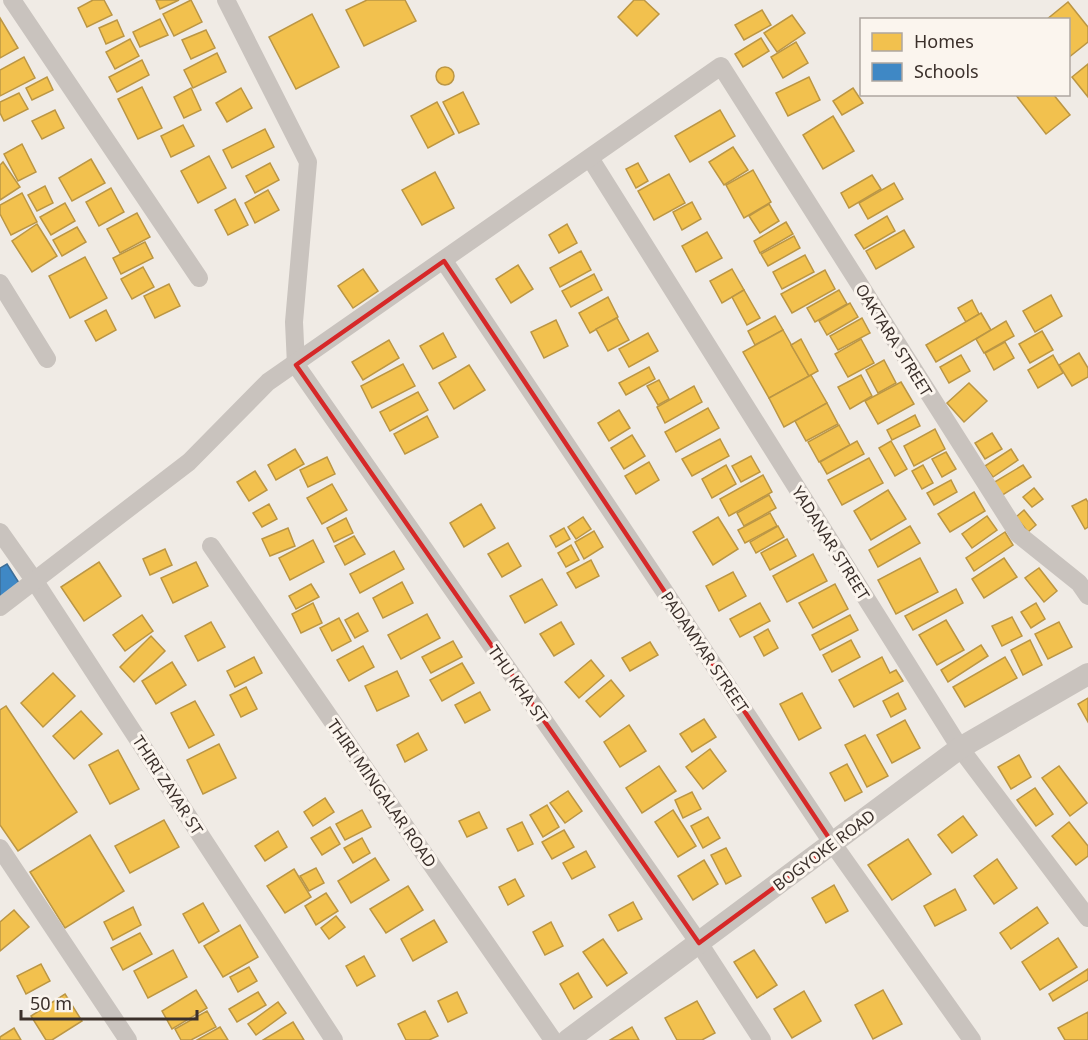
<svg xmlns="http://www.w3.org/2000/svg" width="1088" height="1040" viewBox="0 0 1088 1040" font-family="'Noto Sans',sans-serif">
<rect width="100%" height="100%" fill="#f0ebe5"/>
<!-- homes -->
<g fill="#f2c14e" stroke="#bb9644" stroke-width="1.5">
<polygon points="93,0 104,0 112,15 87,27 78,8"/>
<polygon points="156,0 179,0 160,9"/>
<polygon points="191,0 202,22 174,36 163,14"/>
<polygon points="367,0 405,0 416,21 364,46 346,10"/>
<polygon points="634,0 644,0 659,14 637,36 618,17"/>
<polygon points="1068,2 1088,27 1088,42 1068,58 1068,20 1046,20"/>
<polygon points="762,10 771,25 744,40 735,25"/>
<polygon points="312,14 339,67 296,89 269,37"/>
<polygon points="792,15 805,33 777,52 764,33"/>
<polygon points="0,18 18,48 0,58"/>
<polygon points="160,19 168,35 140,47 133,32"/>
<polygon points="117,20 124,36 106,44 99,28"/>
<polygon points="206,30 215,48 191,59 182,40"/>
<polygon points="761,38 769,51 743,67 735,54"/>
<polygon points="130,39 139,56 115,69 106,52"/>
<polygon points="796,42 808,63 783,78 771,57"/>
<polygon points="217,53 226,72 193,88 184,70"/>
<polygon points="24,57 35,78 0,96 0,70"/>
<polygon points="142,60 149,75 117,92 109,77"/>
<polygon points="1088,64 1088,97 1072,77"/>
<circle cx="445" cy="76" r="9"/>
<polygon points="47,77 53,90 32,100 26,88"/>
<polygon points="809,77 820,100 788,116 776,93"/>
<polygon points="142,87 162,128 138,139 118,99"/>
<polygon points="191,88 201,110 184,118 174,97"/>
<polygon points="241,88 252,108 227,122 216,103"/>
<polygon points="853,88 863,103 842,115 833,101"/>
<polygon points="463,92 479,124 459,133 443,102"/>
<polygon points="19,93 28,109 4,121 0,113 0,102"/>
<polygon points="1015,94 1053,94 1070,115 1046,134"/>
<polygon points="437,102 454,134 428,148 411,116"/>
<polygon points="55,110 64,128 42,139 32,121"/>
<polygon points="720,110 735,136 690,162 675,136"/>
<polygon points="833,116 854,151 823,169 803,135"/>
<polygon points="183,125 194,146 171,157 161,136"/>
<polygon points="265,129 274,147 232,168 223,150"/>
<polygon points="22,144 36,172 18,181 4,154"/>
<polygon points="733,147 748,170 724,185 709,162"/>
<polygon points="209,156 226,188 198,203 181,171"/>
<polygon points="91,159 105,183 72,201 59,178"/>
<polygon points="3,162 20,187 0,200 0,165"/>
<polygon points="270,163 279,180 255,193 246,176"/>
<polygon points="638,163 648,181 636,188 626,169"/>
<polygon points="753,170 771,202 744,218 726,185"/>
<polygon points="435,172 454,208 422,225 402,190"/>
<polygon points="669,174 685,203 654,220 638,191"/>
<polygon points="872,175 881,189 849,208 841,193"/>
<polygon points="894,183 903,199 868,219 859,203"/>
<polygon points="45,186 53,203 37,211 28,195"/>
<polygon points="111,188 124,212 99,226 86,202"/>
<polygon points="268,190 279,210 255,223 245,203"/>
<polygon points="22,193 37,222 11,235 0,214 0,205"/>
<polygon points="235,199 248,225 228,235 215,210"/>
<polygon points="692,202 701,219 682,230 673,212"/>
<polygon points="65,203 75,221 51,235 40,217"/>
<polygon points="769,204 779,221 760,233 749,216"/>
<polygon points="137,213 150,237 120,253 107,229"/>
<polygon points="887,216 895,231 864,249 855,235"/>
<polygon points="786,222 793,234 760,253 754,241"/>
<polygon points="37,224 57,256 32,272 12,241"/>
<polygon points="567,224 577,243 559,253 549,235"/>
<polygon points="77,227 86,242 62,256 53,240"/>
<polygon points="904,230 914,247 876,269 866,251"/>
<polygon points="707,232 722,258 696,272 682,246"/>
<polygon points="794,236 800,248 768,266 761,254"/>
<polygon points="145,242 153,258 121,274 113,258"/>
<polygon points="581,251 591,270 560,287 550,268"/>
<polygon points="805,255 814,272 782,289 773,272"/>
<polygon points="85,257 107,298 70,318 49,276"/>
<polygon points="518,265 533,289 511,303 496,279"/>
<polygon points="143,267 154,287 132,299 121,279"/>
<polygon points="363,269 378,291 353,308 338,286"/>
<polygon points="732,269 744,290 722,303 710,281"/>
<polygon points="825,270 835,289 792,313 781,294"/>
<polygon points="594,274 602,290 571,307 562,291"/>
<polygon points="169,284 180,306 155,318 144,296"/>
<polygon points="744,290 760,318 747,325 732,297"/>
<polygon points="839,290 847,304 815,322 807,308"/>
<polygon points="1051,295 1062,316 1035,332 1023,311"/>
<polygon points="608,297 618,317 590,333 579,313"/>
<polygon points="972,300 979,314 966,322 958,308"/>
<polygon points="850,303 858,317 827,335 819,321"/>
<polygon points="106,310 116,330 96,341 85,321"/>
<polygon points="981,313 991,330 936,362 926,345"/>
<polygon points="775,316 783,330 755,345 748,331"/>
<polygon points="617,318 629,340 608,351 596,329"/>
<polygon points="862,318 870,333 838,350 830,336"/>
<polygon points="556,320 568,346 544,358 531,332"/>
<polygon points="1006,321 1014,336 984,353 976,339"/>
<polygon points="783,330 809,376 769,398 743,352"/>
<polygon points="1042,331 1053,350 1030,363 1019,344"/>
<polygon points="443,333 456,357 433,369 420,346"/>
<polygon points="648,333 658,351 629,367 619,349"/>
<polygon points="801,339 818,371 809,376 791,345"/>
<polygon points="861,339 874,363 848,377 835,354"/>
<polygon points="389,340 399,358 363,380 352,362"/>
<polygon points="1005,342 1014,358 994,370 985,353"/>
<polygon points="1079,353 1088,368 1088,377 1072,386 1059,365"/>
<polygon points="961,355 970,371 949,383 940,367"/>
<polygon points="1053,355 1063,373 1038,388 1028,370"/>
<polygon points="884,360 896,383 878,393 866,370"/>
<polygon points="403,364 415,386 372,408 361,386"/>
<polygon points="469,365 485,390 454,409 439,383"/>
<polygon points="649,367 655,379 626,395 619,383"/>
<polygon points="811,375 827,403 784,427 769,398"/>
<polygon points="861,375 872,396 850,409 838,387"/>
<polygon points="659,380 669,399 658,405 647,386"/>
<polygon points="901,382 914,404 878,424 865,401"/>
<polygon points="969,383 987,401 964,422 947,403"/>
<polygon points="694,386 702,402 665,423 657,407"/>
<polygon points="418,392 428,410 390,431 380,412"/>
<polygon points="827,403 838,424 806,441 795,421"/>
<polygon points="708,408 719,428 676,452 665,432"/>
<polygon points="619,410 630,428 609,441 598,423"/>
<polygon points="915,415 920,426 892,440 887,430"/>
<polygon points="427,416 438,437 405,454 394,434"/>
<polygon points="839,425 850,445 819,462 808,442"/>
<polygon points="935,429 945,449 914,466 904,446"/>
<polygon points="992,433 1002,449 985,459 975,443"/>
<polygon points="632,435 645,456 624,469 611,448"/>
<polygon points="720,439 729,456 692,476 682,459"/>
<polygon points="857,441 864,454 827,474 820,462"/>
<polygon points="891,441 907,469 895,476 879,448"/>
<polygon points="295,449 304,464 276,480 268,465"/>
<polygon points="1011,449 1018,460 993,477 985,466"/>
<polygon points="946,452 956,469 942,477 932,459"/>
<polygon points="751,456 760,472 741,482 732,466"/>
<polygon points="327,457 335,474 308,487 300,470"/>
<polygon points="869,458 883,483 842,505 828,480"/>
<polygon points="649,462 659,480 636,494 625,476"/>
<polygon points="726,465 736,484 712,498 702,479"/>
<polygon points="923,465 933,483 922,489 912,471"/>
<polygon points="1023,465 1031,477 1001,496 993,483"/>
<polygon points="255,471 267,490 249,501 237,482"/>
<polygon points="763,475 772,492 729,516 720,499"/>
<polygon points="951,480 957,492 934,505 927,493"/>
<polygon points="332,484 347,510 322,524 307,498"/>
<polygon points="1034,488 1043,499 1032,507 1023,497"/>
<polygon points="888,490 906,519 871,540 854,511"/>
<polygon points="974,492 985,511 950,532 938,514"/>
<polygon points="769,495 776,508 744,526 737,513"/>
<polygon points="1086,499 1088,502 1088,527 1085,529 1072,506"/>
<polygon points="269,504 277,519 262,527 253,513"/>
<polygon points="481,504 495,528 464,547 450,523"/>
<polygon points="1024,510 1036,525 1028,532 1016,517"/>
<polygon points="770,513 777,526 745,543 738,530"/>
<polygon points="987,516 997,530 972,548 962,534"/>
<polygon points="583,517 591,529 576,539 568,527"/>
<polygon points="718,517 738,549 713,565 693,532"/>
<polygon points="346,518 353,533 334,542 327,528"/>
<polygon points="778,526 784,537 756,553 750,542"/>
<polygon points="910,526 920,543 878,567 869,550"/>
<polygon points="288,528 295,546 270,556 262,539"/>
<polygon points="564,528 570,539 556,547 550,536"/>
<polygon points="594,531 603,547 584,559 575,542"/>
<polygon points="1005,532 1013,545 974,571 966,558"/>
<polygon points="354,536 365,554 345,565 335,546"/>
<polygon points="787,539 796,556 770,570 761,553"/>
<polygon points="313,540 324,562 290,580 279,558"/>
<polygon points="508,543 521,566 502,577 488,554"/>
<polygon points="571,545 579,560 566,567 558,553"/>
<polygon points="165,549 172,565 150,575 143,559"/>
<polygon points="394,551 404,569 360,593 350,574"/>
<polygon points="813,554 827,581 787,602 773,576"/>
<polygon points="920,558 938,592 896,614 878,580"/>
<polygon points="1004,558 1017,577 984,598 972,579"/>
<polygon points="591,560 599,576 576,588 567,573"/>
<polygon points="99,562 121,596 84,621 61,587"/>
<polygon points="196,562 208,586 173,603 161,578"/>
<polygon points="1039,568 1057,591 1044,602 1025,578"/>
<polygon points="733,572 746,596 719,611 706,586"/>
<polygon points="542,579 557,605 525,623 510,596"/>
<polygon points="402,582 413,603 383,618 373,598"/>
<polygon points="311,584 319,597 296,609 289,596"/>
<polygon points="835,584 848,609 813,628 799,603"/>
<polygon points="956,589 963,603 913,630 905,616"/>
<polygon points="313,603 322,623 301,633 292,614"/>
<polygon points="760,603 770,621 740,637 730,619"/>
<polygon points="1036,603 1045,619 1031,628 1021,612"/>
<polygon points="358,613 368,631 355,638 345,620"/>
<polygon points="427,614 440,638 401,659 388,635"/>
<polygon points="142,615 153,631 125,651 113,635"/>
<polygon points="850,615 858,630 820,650 812,635"/>
<polygon points="1012,617 1022,636 1002,646 992,626"/>
<polygon points="339,618 351,641 332,651 320,628"/>
<polygon points="946,620 964,650 937,665 919,635"/>
<polygon points="211,622 225,647 198,661 185,636"/>
<polygon points="561,622 574,644 554,656 540,634"/>
<polygon points="1059,622 1072,647 1048,659 1035,634"/>
<polygon points="768,629 778,648 764,656 754,637"/>
<polygon points="151,636 165,651 134,682 120,667"/>
<polygon points="851,640 860,657 832,672 823,655"/>
<polygon points="1030,640 1042,665 1023,675 1011,650"/>
<polygon points="453,641 462,657 431,673 422,657"/>
<polygon points="650,642 658,655 630,671 622,658"/>
<polygon points="981,645 988,656 948,682 941,670"/>
<polygon points="363,646 374,667 349,681 337,660"/>
<polygon points="254,657 262,673 235,687 227,671"/>
<polygon points="882,657 890,673 896,670 903,681 854,707 839,680"/>
<polygon points="1005,657 1017,678 965,707 953,687"/>
<polygon points="591,660 604,676 579,698 565,682"/>
<polygon points="172,662 186,685 156,704 142,681"/>
<polygon points="462,663 474,683 442,701 430,680"/>
<polygon points="397,671 409,696 377,711 365,686"/>
<polygon points="53,673 75,696 43,727 21,703"/>
<polygon points="611,680 624,696 600,717 586,701"/>
<polygon points="246,687 257,709 241,717 230,695"/>
<polygon points="480,692 490,710 465,723 455,705"/>
<polygon points="802,693 821,728 799,740 780,704"/>
<polygon points="898,693 906,709 891,717 883,701"/>
<polygon points="1088,698 1088,722 1078,704"/>
<polygon points="195,701 214,735 189,748 171,713"/>
<polygon points="6,706 77,812 18,851 0,825 0,710"/>
<polygon points="81,711 102,734 74,759 53,736"/>
<polygon points="704,719 716,737 692,752 680,734"/>
<polygon points="905,720 920,748 892,763 877,735"/>
<polygon points="629,725 646,751 620,767 604,742"/>
<polygon points="418,733 427,750 405,762 397,745"/>
<polygon points="865,735 888,776 867,787 845,745"/>
<polygon points="219,744 236,778 203,794 187,760"/>
<polygon points="710,749 726,771 703,789 686,767"/>
<polygon points="118,750 139,789 110,804 89,765"/>
<polygon points="1019,755 1031,777 1011,789 998,767"/>
<polygon points="847,764 862,792 845,801 830,773"/>
<polygon points="659,766 676,791 642,813 626,788"/>
<polygon points="1059,766 1087,803 1070,816 1042,778"/>
<polygon points="1035,788 1053,814 1036,826 1017,800"/>
<polygon points="568,791 582,811 565,823 550,803"/>
<polygon points="692,792 701,809 683,818 675,800"/>
<polygon points="325,798 334,812 313,826 304,812"/>
<polygon points="547,805 559,827 543,837 530,815"/>
<polygon points="362,810 371,827 345,840 336,824"/>
<polygon points="673,810 696,846 678,857 655,822"/>
<polygon points="479,812 487,828 467,837 459,821"/>
<polygon points="963,816 977,835 952,853 938,835"/>
<polygon points="708,817 720,838 703,848 691,826"/>
<polygon points="164,820 179,847 130,873 115,846"/>
<polygon points="522,822 533,844 518,851 507,829"/>
<polygon points="1069,822 1088,846 1088,856 1076,865 1052,836"/>
<polygon points="330,827 340,844 322,855 311,838"/>
<polygon points="564,830 574,847 552,859 542,842"/>
<polygon points="278,831 287,847 265,861 255,846"/>
<polygon points="90,835 124,891 65,928 30,872"/>
<polygon points="362,838 370,853 353,863 344,848"/>
<polygon points="908,839 931,874 892,900 868,865"/>
<polygon points="726,848 741,876 726,884 711,855"/>
<polygon points="586,851 595,867 572,879 563,863"/>
<polygon points="375,858 389,880 351,903 338,881"/>
<polygon points="997,859 1017,888 994,904 974,876"/>
<polygon points="704,860 718,884 693,900 678,876"/>
<polygon points="316,868 324,883 309,891 300,876"/>
<polygon points="294,869 311,897 285,913 267,886"/>
<polygon points="515,879 524,896 508,905 499,887"/>
<polygon points="834,885 848,911 826,923 812,898"/>
<polygon points="408,886 423,910 386,933 370,909"/>
<polygon points="955,889 966,910 935,926 924,906"/>
<polygon points="326,893 338,911 316,925 305,906"/>
<polygon points="633,902 642,919 618,931 609,915"/>
<polygon points="203,903 219,931 199,943 183,914"/>
<polygon points="133,907 141,925 113,940 104,922"/>
<polygon points="1037,907 1048,923 1011,949 1000,933"/>
<polygon points="14,910 29,927 0,951 0,922"/>
<polygon points="336,916 345,927 329,939 321,928"/>
<polygon points="434,920 447,942 413,961 401,939"/>
<polygon points="551,922 563,946 545,955 533,932"/>
<polygon points="240,925 258,957 223,977 204,946"/>
<polygon points="140,933 152,954 123,970 111,948"/>
<polygon points="1058,938 1077,967 1040,990 1022,962"/>
<polygon points="603,939 627,973 607,986 583,952"/>
<polygon points="173,950 187,977 148,998 134,971"/>
<polygon points="754,950 777,985 757,998 734,962"/>
<polygon points="364,956 375,976 357,986 346,966"/>
<polygon points="41,964 50,981 26,994 17,976"/>
<polygon points="249,967 257,981 238,992 230,977"/>
<polygon points="1088,969 1088,980 1053,1001 1049,994"/>
<polygon points="578,973 592,997 574,1009 560,984"/>
<polygon points="196,990 207,1008 172,1029 162,1011"/>
<polygon points="883,990 902,1024 873,1039 855,1005"/>
<polygon points="804,991 821,1021 792,1038 774,1009"/>
<polygon points="258,992 266,1005 237,1022 229,1009"/>
<polygon points="457,992 467,1013 448,1022 438,1001"/>
<polygon points="65,994 82,1021 52,1040 46,1040 31,1016"/>
<polygon points="697,1001 715,1033 702,1040 677,1040 665,1018"/>
<polygon points="278,1002 286,1013 256,1035 248,1024"/>
<polygon points="207,1011 216,1027 191,1040 181,1040 175,1029"/>
<polygon points="425,1011 438,1036 429,1040 406,1040 398,1024"/>
<polygon points="1088,1012 1088,1040 1065,1040 1058,1028"/>
<polygon points="293,1022 304,1040 263,1040"/>
<polygon points="220,1027 228,1040 197,1040"/>
<polygon points="632,1027 639,1040 610,1040"/>
<polygon points="14,1028 21,1040 0,1040 0,1037"/>
</g>
<!-- schools -->
<polygon fill="#3f88c5" stroke="#3e6e97" stroke-width="1.5" points="7,564 21,586 0,598 0,568"/>
<g fill="none" stroke-linecap="round" stroke-linejoin="round">
<!-- minor -->
<g stroke="#c9c3be" stroke-width="18">
<polyline points="12,0 199,278"/>
<polyline points="226,0 308,162 294,322 296,365 699,943 762,1040"/>
<polyline points="590,158 960,748 1088,918"/>
<polyline points="444,261 833,844 972,1040"/>
<polyline points="0,283 47,359"/>
<polyline points="0,532 34,580 334,1040"/>
<polyline points="211,546 553,1040"/>
<polyline points="0,607 189,462 268,382 721,66 1018,534 1079,583 1088,596"/>
<polyline points="0,848 128,1040"/>
</g>
<!-- tertiary -->
<polyline stroke="#c9c3be" stroke-width="22" points="568,1040 960,748 1088,674"/>
</g>
<!-- marked area -->
<path fill="none" stroke="#d62828" stroke-width="4.5" stroke-linejoin="round" d="M444,261L833,844L699,943L296,365Z"/>
<g text-anchor="middle" dominant-baseline="central" stroke-width="6" stroke-linejoin="round" paint-order="stroke">
<!-- street labels -->
<g font-size="16" fill="#3b302b" stroke="#fbf5ee">
<text transform="translate(894 340) rotate(58)">OAKTARA STREET</text>
<text transform="translate(831 543) rotate(58)">YADANAR STREET</text>
<text transform="translate(705 652) rotate(56)">PADAMYAR STREET</text>
<text transform="translate(518 684) rotate(55)">THU KHA ST</text>
<text transform="translate(168 785) rotate(57)">THIRI ZAYAR ST</text>
<text transform="translate(382 793) rotate(55)">THIRI MINGALAR ROAD</text>
<text transform="translate(824 850) rotate(-37)">BOGYOKE ROAD</text>
</g>
</g>
<!-- legend -->
<rect x="860" y="18" width="210" height="78" fill="#fbf5ee" stroke="#aea6a0" stroke-width="1.5"/>
<rect x="872" y="33" width="30" height="18" fill="#f2c14e" stroke="#aea6a0" stroke-width="1.5"/>
<text x="914" y="48" font-size="18" fill="#3b302b">Homes</text>
<rect x="872" y="63" width="30" height="18" fill="#3f88c5" stroke="#aea6a0" stroke-width="1.5"/>
<text x="914" y="78" font-size="18" fill="#3b302b">Schools</text>
<!-- scale -->
<path d="M21 1010v9h176v-9" fill="none" stroke="#3b302b" stroke-width="3"/>
<text x="30" y="1010" font-size="18" fill="#3b302b" stroke="#fbf5ee" stroke-width="4.5" paint-order="stroke">50 m</text>
</svg>
